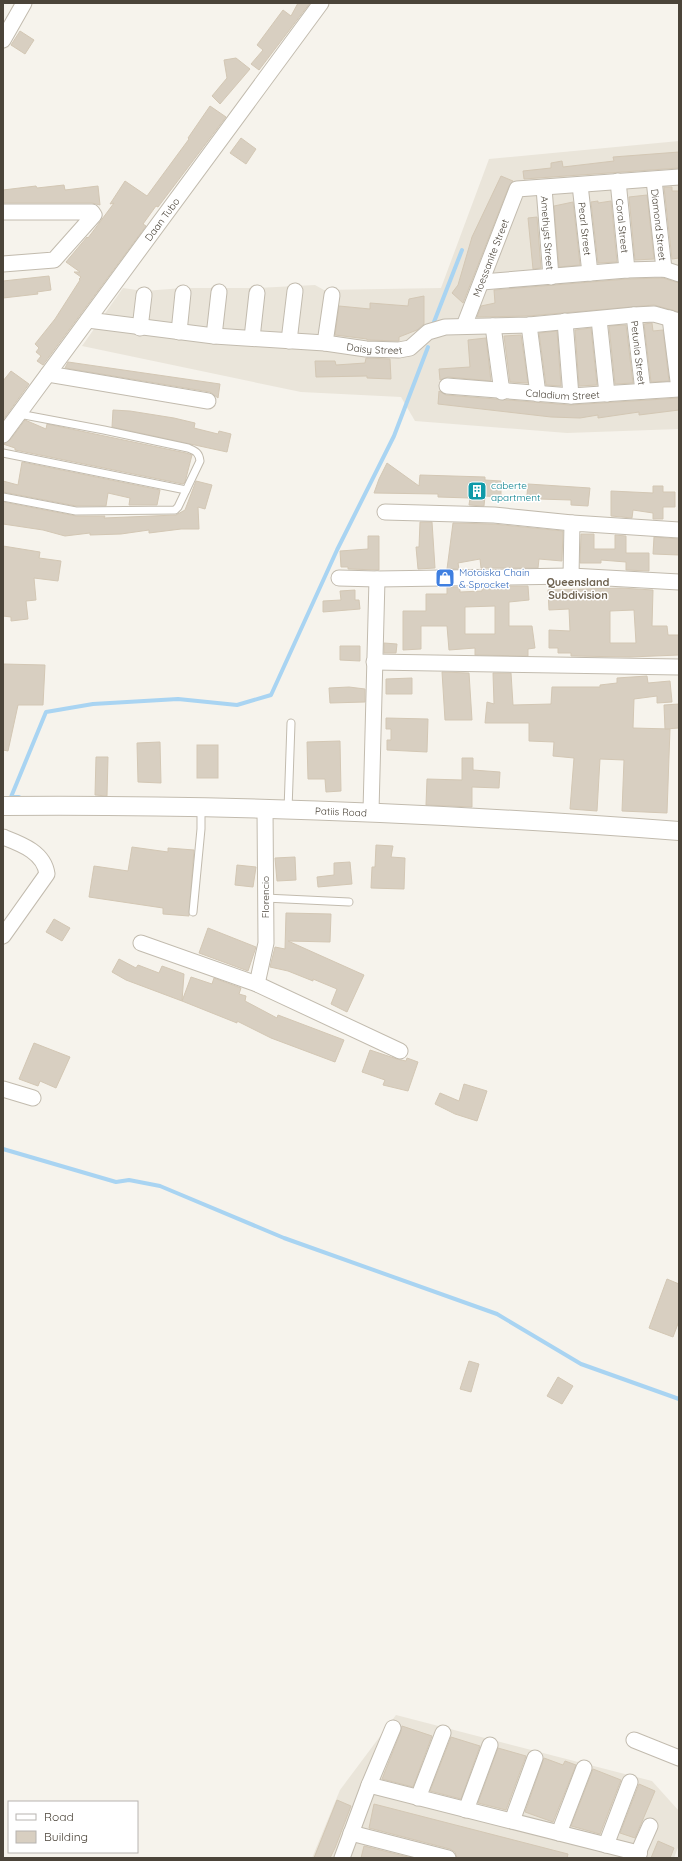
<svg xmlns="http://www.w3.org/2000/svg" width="682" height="1861" viewBox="0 0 682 1861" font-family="Quicksand,sans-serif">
<rect width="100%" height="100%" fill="#f6f3ec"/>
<!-- residential -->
<g fill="#eae5da">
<polygon points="679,141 679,429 567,433 415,421 401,397 301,392 82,346 123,288 144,291 183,288 257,288 315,285 324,290 441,288 489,159"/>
<polygon points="396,1715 652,1781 679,1811 679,1845 674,1858 312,1858 340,1790"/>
</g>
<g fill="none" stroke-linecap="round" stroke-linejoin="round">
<!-- stream -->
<g stroke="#a9d4f2" stroke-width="4">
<polyline points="434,322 462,250"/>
<polyline points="19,797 11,797 46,712 93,704 178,699 237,705 271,695 337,550 394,436 428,347"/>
<polyline points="3,1149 116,1182 129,1180 160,1186 284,1238 497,1314 581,1364 679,1399"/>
</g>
</g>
<!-- building -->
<g fill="#d8cfc1" stroke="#d3c7b4" fill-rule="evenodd">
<polygon points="298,3 310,3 259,70 251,64 263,50 257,45 283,10 291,16"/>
<polygon points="20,31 34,40 25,54 11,45"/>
<polygon points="236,58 250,69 220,104 212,96 227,78 224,60"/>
<polygon points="210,106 226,117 158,207 156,206 143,224 146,226 43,365 37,361 41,356 36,352 39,348 35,344 55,319 80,280 79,279 81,277 74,272 80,272 66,262 87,237 88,238 114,203 110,204 125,181 147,196 189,139 188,138"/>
<polygon points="241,138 256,149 246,164 230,153"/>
<polygon points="679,152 679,168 524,179 523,171 551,168 551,163 562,161 563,167 614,161 613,157"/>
<polygon points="501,176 513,181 509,186 463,303 452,293 458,285 472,237"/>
<polygon points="64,185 65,190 98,186 100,205 92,203 3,203 3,190 36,186 37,188"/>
<polygon points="664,187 672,187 672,191 679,191 679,258 672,259"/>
<polygon points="647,195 654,259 635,260 629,197"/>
<polygon points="598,201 598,203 611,201 617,262 598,263 591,202"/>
<polygon points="573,202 580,265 559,267 554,206"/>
<polygon points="537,217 541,268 533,269 528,218"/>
<polygon points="49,276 51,290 37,292 38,294 3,298 3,281"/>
<polygon points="663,278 679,283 679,312 654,305 528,316 477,317 481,306 495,303 494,290 627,279"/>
<polygon points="424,296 424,324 417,330 399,337 399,341 367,340 367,339 335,335 339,306 370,309 370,303 408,306 409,299"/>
<polygon points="652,323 653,331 663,330 669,381 651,382 644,324"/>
<polygon points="626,325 633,383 615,384 609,326"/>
<polygon points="591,328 597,385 579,386 575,330"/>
<polygon points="557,331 561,386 546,385 539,333"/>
<polygon points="521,335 528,383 510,382 504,336"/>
<polygon points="486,338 491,381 448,377 440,380 439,369 470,367 468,340"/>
<polygon points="366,358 390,359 391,379 367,378 367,376 316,377 315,361 335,361 336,365 365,363"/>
<polygon points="68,362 220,384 218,398 210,392 65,368"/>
<polygon points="11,371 29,384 3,420 3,381"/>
<polygon points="439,391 446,395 570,405 679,398 679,410 639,415 639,412 598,418 598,415 580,418 551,417 438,404"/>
<polygon points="113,410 130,411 174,418 195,423 194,428 218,434 219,431 231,434 227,452 112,427"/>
<polygon points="25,420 46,429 47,424 186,453 192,455 185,482 183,484 15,450 15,448 3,444 10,440"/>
<polygon points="22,462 160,490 157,505 129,505 130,498 108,493 106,506 76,506 3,492 3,481 18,485"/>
<polygon points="387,463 419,486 420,475 485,477 485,480 501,481 501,497 485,496 484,506 469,505 470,498 438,497 438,494 374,493 379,479"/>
<polygon points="196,481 212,485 205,509 198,507 199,529 181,529 149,533 149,530 121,534 90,535 90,533 65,536 43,530 3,524 3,502 76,516 105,516 104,518 176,515 185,510"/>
<polygon points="528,484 590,488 588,506 571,505 571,500 539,499 539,496 527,495"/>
<polygon points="653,486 663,486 663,492 675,492 675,507 663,507 663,519 653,519 653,513 633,510 632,518 611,516 611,491 653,493"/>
<polygon points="420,522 432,522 435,568 418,569 416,547 419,547"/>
<polygon points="453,523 493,524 563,531 562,561 539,559 538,568 481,568 480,559 458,563 459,569 447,569"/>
<polygon points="581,534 594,534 594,549 615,549 615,535 626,536 626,553 649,553 649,571 626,570 626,562 601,560 601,563 580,563"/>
<polygon points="368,536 379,536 379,570 348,569 348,567 341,567 340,551 368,549"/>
<polygon points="654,537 679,539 679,555 653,554"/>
<polygon points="3,546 40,552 39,558 61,561 58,581 34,578 36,600 26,601 28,619 11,621 11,617 3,616"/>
<path d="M482,586H528L529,600L509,602V626H532L535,648L528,649V656L475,655V648L449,650L447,626H421V649L403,650V611H426V594H447V587H460V592L482,591ZM495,606V634H465V607Z"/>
<path d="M621,588L653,590L652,626H667L668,635H679V655L630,657L571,656V653H558V648H549V630L570,631L569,609L549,610L548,590ZM634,610L636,643H610V611Z"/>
<polygon points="355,590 355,600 359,600 360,609 323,612 323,601 341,600 340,591"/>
<polygon points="384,643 397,644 396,653 384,653"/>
<polygon points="340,646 360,646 360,661 340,660"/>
<polygon points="3,664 45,665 43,705 18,705 8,751 3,750"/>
<polygon points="442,672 469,673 472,720 445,720"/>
<polygon points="493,673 511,673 513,705 551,704 552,687 600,687 600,685 617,683 617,678 647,676 648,683 670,681 672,702 657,703 657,696 634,699 633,728 670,729 667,813 622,811 624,760 600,759 597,811 570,809 574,758 553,756 554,742 529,741 529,723 485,723 487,702 494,704"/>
<polygon points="412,678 412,694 386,694 386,679"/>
<polygon points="349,687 365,689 365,702 330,703 329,688"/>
<polygon points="679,704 679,728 665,729 664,705"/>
<polygon points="386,718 428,719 427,752 387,750 387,740 391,740 391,729 386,729"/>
<polygon points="340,741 341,791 326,792 325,779 308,779 307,742"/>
<polygon points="160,742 161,783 138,782 137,743"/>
<rect x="197" y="745" width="21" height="33"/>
<polygon points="96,757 108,757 107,796 95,795"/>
<polygon points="462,758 473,758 473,770 500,772 499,788 472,787 472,807 426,805 427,779 462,780"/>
<polygon points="376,845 393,846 391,857 405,858 404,889 371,888 372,867 375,867"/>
<polygon points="132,847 168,852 168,848 194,850 189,916 163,914 163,908 89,897 94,866 128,871"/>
<polygon points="295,857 296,880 277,881 275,858"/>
<polygon points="350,862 352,884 318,887 317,877 334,875 334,863"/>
<polygon points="237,865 256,867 253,887 235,885"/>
<polygon points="286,913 331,914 330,942 288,941 364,975 347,1012 331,1004 337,989 313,979 313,981 288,971 270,967 275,947 285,949"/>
<polygon points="54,919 70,928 62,941 46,932"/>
<polygon points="208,928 256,947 248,971 199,953"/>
<polygon points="119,959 136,968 138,965 159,973 162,966 184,974 182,1001 126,980 112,972"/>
<polygon points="191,977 212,984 214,978 241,988 239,994 246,996 245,1001 277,1018 278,1015 344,1040 335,1062 271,1038 237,1021 237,1023 182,1001"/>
<polygon points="34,1043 70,1057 56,1088 40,1081 38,1086 19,1079"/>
<polygon points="370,1050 397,1059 406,1061 407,1058 418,1062 408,1091 383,1085 385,1080 362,1072"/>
<polygon points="464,1084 487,1091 477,1121 455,1114 435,1104 440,1093 459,1101"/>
<polygon points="667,1279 679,1284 679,1321 673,1337 649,1328"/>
<polygon points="469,1361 479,1364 471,1392 460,1389"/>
<polygon points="558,1377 573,1386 562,1404 547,1396"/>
<polygon points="402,1726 432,1736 413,1787 382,1779 401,1731"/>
<polygon points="451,1737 480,1746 461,1799 430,1791"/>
<polygon points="498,1748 526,1756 506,1810 478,1803"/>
<polygon points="544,1758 563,1765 565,1761 576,1765 553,1822 525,1812"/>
<polygon points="593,1769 621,1780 600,1834 571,1826"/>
<polygon points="639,1784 655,1791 635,1838 620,1833"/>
<polygon points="337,1800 351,1806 335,1848 330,1858 314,1858"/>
<polygon points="374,1804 568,1854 567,1858 457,1858 455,1852 450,1849 369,1828"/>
<polygon points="658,1841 674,1848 670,1858 651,1858"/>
<polygon points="364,1846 412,1858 361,1858"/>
</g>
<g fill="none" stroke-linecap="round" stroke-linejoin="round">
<!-- service casing -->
<g stroke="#c2bbae" stroke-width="9">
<g id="service">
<polyline points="3,453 186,490"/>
<path d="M3,497L76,511L175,510L178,507L200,461C199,452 195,451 188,448L104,430L19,414"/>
<polyline points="288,810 291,723"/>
<polyline points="265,898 349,902"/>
<polyline points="193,912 201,829 201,807"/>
</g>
</g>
<!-- minor casing -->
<g stroke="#c2bbae" stroke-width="17">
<g id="minor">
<polyline points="3,40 24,3"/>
<path id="s1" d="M654,180L664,269"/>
<path id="s2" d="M618,181L627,270"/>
<path id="s3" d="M580,185L590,273"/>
<path id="s4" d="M544,188L551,277"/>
<polyline points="3,212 92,212 94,215 54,260 3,264"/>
<polyline points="482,282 627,270 664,269 679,274"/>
<path id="s5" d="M634,315L643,391"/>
<polyline points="599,319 607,394"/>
<path id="s6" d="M88,320L214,336L325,343L366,349L399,350L410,348L428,332L445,327L529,325L634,315L654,314L679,321"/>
<polyline points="565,321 571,396"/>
<polyline points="529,325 538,394"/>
<path id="s7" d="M464,326L517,189L679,177"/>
<polyline points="493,326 502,392"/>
<polyline points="140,328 144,295"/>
<polyline points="179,332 183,293"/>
<polyline points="214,336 219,292"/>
<polyline points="252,338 257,293"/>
<polyline points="289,341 295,291"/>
<polyline points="325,343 332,295"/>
<polyline points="48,374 208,401"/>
<path id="s8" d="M447,386L571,396L679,389L670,318"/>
<path id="s9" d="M3,435L321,3"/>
<polyline points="385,512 494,515 572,523"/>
<polyline points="571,576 572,523 679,530"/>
<polyline points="339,578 377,579 571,576 679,582"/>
<polyline points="374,662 679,667"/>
<polyline points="371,811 377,579"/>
<path d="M3,837C21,844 44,852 47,874L3,936"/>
<polyline points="141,943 257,984 400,1051"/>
<polyline points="257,984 266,943 265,809"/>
<polyline points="3,1089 33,1098"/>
<polyline points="634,1740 679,1758"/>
<polyline points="369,1785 638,1853 650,1826"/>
<polyline points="418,1798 443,1733"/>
<polyline points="466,1810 490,1745"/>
<polyline points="512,1821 535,1758"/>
<polyline points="351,1833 448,1858"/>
<polyline points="559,1833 584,1768"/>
<polyline points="606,1845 630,1782"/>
<polyline points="342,1858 369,1785 393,1728"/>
</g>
</g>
<!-- tertiary casing -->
<g stroke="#c2bbae" stroke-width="20">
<g id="tertiary">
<path id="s10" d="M3,806C229,804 454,814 679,831"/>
<polyline points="636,1858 638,1853"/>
</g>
</g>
<!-- service -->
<use href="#service" stroke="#fff" stroke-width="7"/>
<!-- minor -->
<use href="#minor" stroke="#fff" stroke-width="15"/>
<!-- tertiary -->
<use href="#tertiary" stroke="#fff" stroke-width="18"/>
</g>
<!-- icons -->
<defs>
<g id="building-square" transform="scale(1)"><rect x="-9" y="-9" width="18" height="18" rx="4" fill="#0f9aa8" stroke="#fff"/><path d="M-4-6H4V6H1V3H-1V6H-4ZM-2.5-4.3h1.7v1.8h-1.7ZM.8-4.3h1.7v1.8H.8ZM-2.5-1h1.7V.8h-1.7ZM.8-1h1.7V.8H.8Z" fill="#fff"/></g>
<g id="shop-square" transform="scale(1)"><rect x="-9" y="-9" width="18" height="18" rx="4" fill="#3f7fe0" stroke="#fff"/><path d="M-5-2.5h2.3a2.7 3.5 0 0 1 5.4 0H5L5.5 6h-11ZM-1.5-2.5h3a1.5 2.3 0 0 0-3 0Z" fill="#fff"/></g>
</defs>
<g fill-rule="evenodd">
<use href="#building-square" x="477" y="491"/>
<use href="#shop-square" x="445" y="578"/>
</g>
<g text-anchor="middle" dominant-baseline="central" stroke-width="3" stroke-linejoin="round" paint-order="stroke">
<!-- street labels -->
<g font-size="10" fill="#4b4439" stroke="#fff">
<text stroke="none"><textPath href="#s9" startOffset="268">Daan Tubo</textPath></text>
<text stroke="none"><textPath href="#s1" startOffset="45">Diamond Street</textPath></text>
<text stroke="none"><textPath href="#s2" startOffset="45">Coral Street</textPath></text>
<text stroke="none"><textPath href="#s3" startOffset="44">Pearl Street</textPath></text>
<text stroke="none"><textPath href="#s4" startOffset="45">Amethyst Street</textPath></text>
<text stroke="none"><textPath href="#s7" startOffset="73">Moessanite Street</textPath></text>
<text stroke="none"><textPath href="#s6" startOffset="288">Daisy Street</textPath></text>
<text stroke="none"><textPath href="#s5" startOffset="38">Petunia Street</textPath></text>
<text stroke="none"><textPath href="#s8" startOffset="116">Caladium Street</textPath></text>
<text stroke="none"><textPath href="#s10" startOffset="338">Patiis Road</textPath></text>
<text transform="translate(265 897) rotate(-90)">Florencio</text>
</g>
<!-- culture labels -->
<g font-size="10" fill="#0d838f" stroke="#fff" text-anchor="start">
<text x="491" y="485">caberte<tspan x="491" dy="12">apartment</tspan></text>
</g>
<!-- shop labels -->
<g font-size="10" fill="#366cbe" stroke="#fff" text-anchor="start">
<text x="459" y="572">Motoiska Chain<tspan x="459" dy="12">&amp; Sprocket</tspan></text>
</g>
<!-- neighbourhood labels -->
<g font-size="11" font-weight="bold" fill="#6e6250" stroke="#fff">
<text x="578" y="582">Queensland<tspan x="578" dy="13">Subdivision</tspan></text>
</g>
</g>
<!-- border -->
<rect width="682" height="1861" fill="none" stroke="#4b4439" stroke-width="8"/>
<!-- legend -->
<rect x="8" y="1801" width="130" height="52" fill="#ffffff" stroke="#b7b4b0"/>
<rect x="16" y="1814" width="20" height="6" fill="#ffffff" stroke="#b7b4b0"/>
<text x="44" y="1821" font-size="12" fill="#4b4439">Road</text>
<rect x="16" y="1831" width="20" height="12" fill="#d8cfc1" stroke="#b7b4b0"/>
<text x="44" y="1841" font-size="12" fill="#4b4439">Building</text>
</svg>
